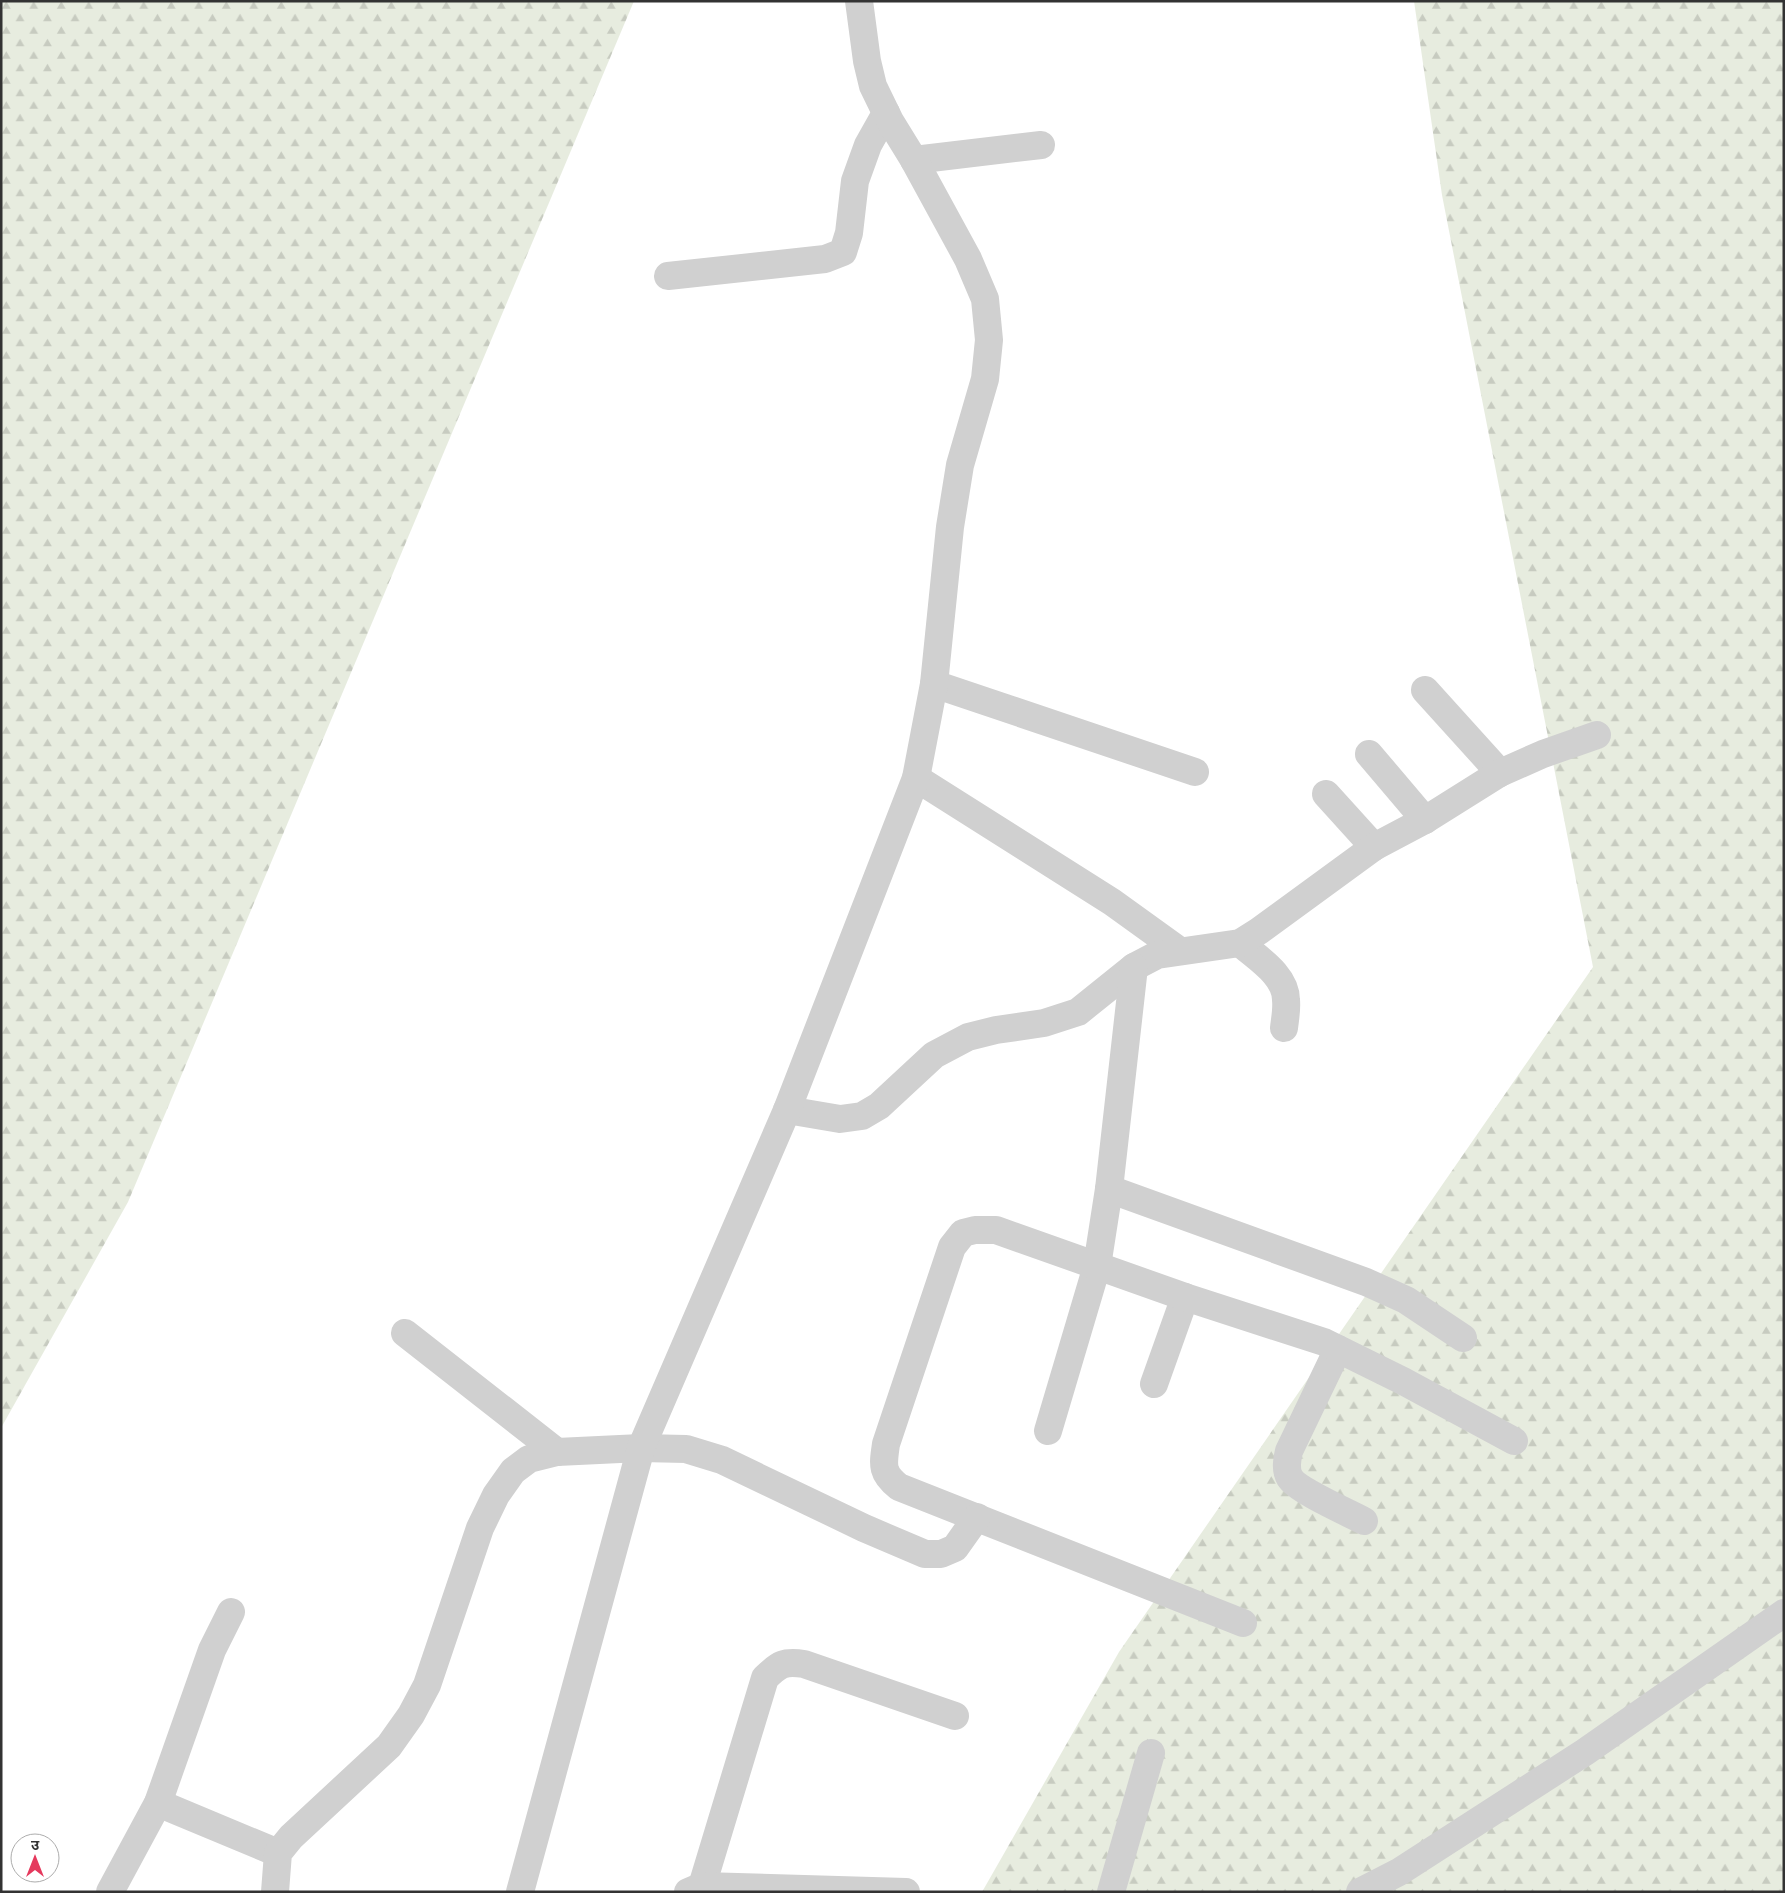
<svg xmlns="http://www.w3.org/2000/svg" width="1785" height="1893" viewBox="0 0 1785 1893" font-family="'Asap Condensed','Noto Sans Devanagari',sans-serif">
<defs>
<pattern id="forest-firs" width="22" height="20" patternUnits="userSpaceOnUse" patternTransform="scale(1.25)"><rect width="22" height="20" fill="#e7ecdf"/><path d="M5 1l3.5 6h-7zM16 11l3.5 6h-7z" fill="#c7cbc0"/></pattern>
</defs>
<rect width="100%" height="100%" fill="#fff"/>
<!-- forest -->
<g fill="url(#forest-firs)">
<polygon points="1,1 634,1 128,1202 1,1428"/>
<polygon points="1414,1 1784,1 1784,1892 982,1892 1119,1652 1593,967 1442,195"/>
</g>
<g fill="none" stroke-linecap="round" stroke-linejoin="round">
<!-- minor -->
<g stroke="#d0d0d0" stroke-width="28">
<polyline points="914,160 1041,145"/>
<polyline points="668,276 825,259 843,252 849,233 855,181 868,145 886,113"/>
<polyline points="934,684 1195,772"/>
<polyline points="1425,690 1500,773"/>
<polyline points="1369,754 1425,820"/>
<polyline points="916,778 1112,902 1180,951"/>
<polyline points="1326,794 1374,847"/>
<path d="M1240,943C1257,958 1286,975 1286,1000C1287,1009 1285,1019 1284,1028"/>
<polyline points="787,1110 840,1119 862,1116 879,1106 934,1055 968,1037 996,1030 1044,1023 1078,1012 1134,967 1157,955 1240,943 1259,931 1374,847 1425,820 1500,773 1543,754 1597,735"/>
<polyline points="1109,1189 1366,1282 1406,1300 1463,1338"/>
<polyline points="405,1333 557,1452"/>
<path d="M1338,1349L1289,1451C1287,1460 1285,1470 1290,1478C1297,1490 1349,1513 1364,1521"/>
<polyline points="1154,1384 1185,1297"/>
<polyline points="1048,1431 1097,1266 1109,1189 1134,967"/>
<path d="M1243,1623L899,1487C881,1473 883,1465 886,1444L952,1247L963,1233L975,1230H996L1185,1297L1324,1342L1403,1381L1514,1441"/>
<polyline points="158,1803 278,1853"/>
<path d="M702,1886L765,1678C779,1664 784,1661 804,1664L955,1716"/>
<polyline points="110,1892 158,1803 212,1650 231,1612"/>
<polyline points="275,1892 278,1853 291,1837 389,1746 411,1715 427,1685 480,1528 496,1495 513,1471 529,1459 557,1452 641,1448 686,1449 722,1460 864,1528 925,1554 941,1554 955,1548 977,1517"/>
<polyline points="520,1892 641,1448 787,1110 916,778 934,684 950,527 960,465 985,379 989,340 985,299 968,259 914,160 890,121 873,86 867,61 859,1"/>
<polyline points="688,1892 702,1886 906,1892"/>
<polyline points="1111,1892 1151,1753"/>
<polyline points="1360,1892 1399,1872 1585,1752 1784,1613"/>
</g>
</g>
<!-- border -->
<rect width="1785" height="1893" fill="none" stroke="#333333" stroke-width="5"/>
<!-- north arrow -->
<g transform="translate(35 1858)"><circle r="24" fill="#ffffff" stroke="#adadad"/>
<path d="M0-4L9 19L0 12L-9 19Z" fill="#e5395d"/>
<text y="-8" font-size="14" font-weight="bold" text-anchor="middle" fill="#333333">उ</text>
</g>
</svg>
